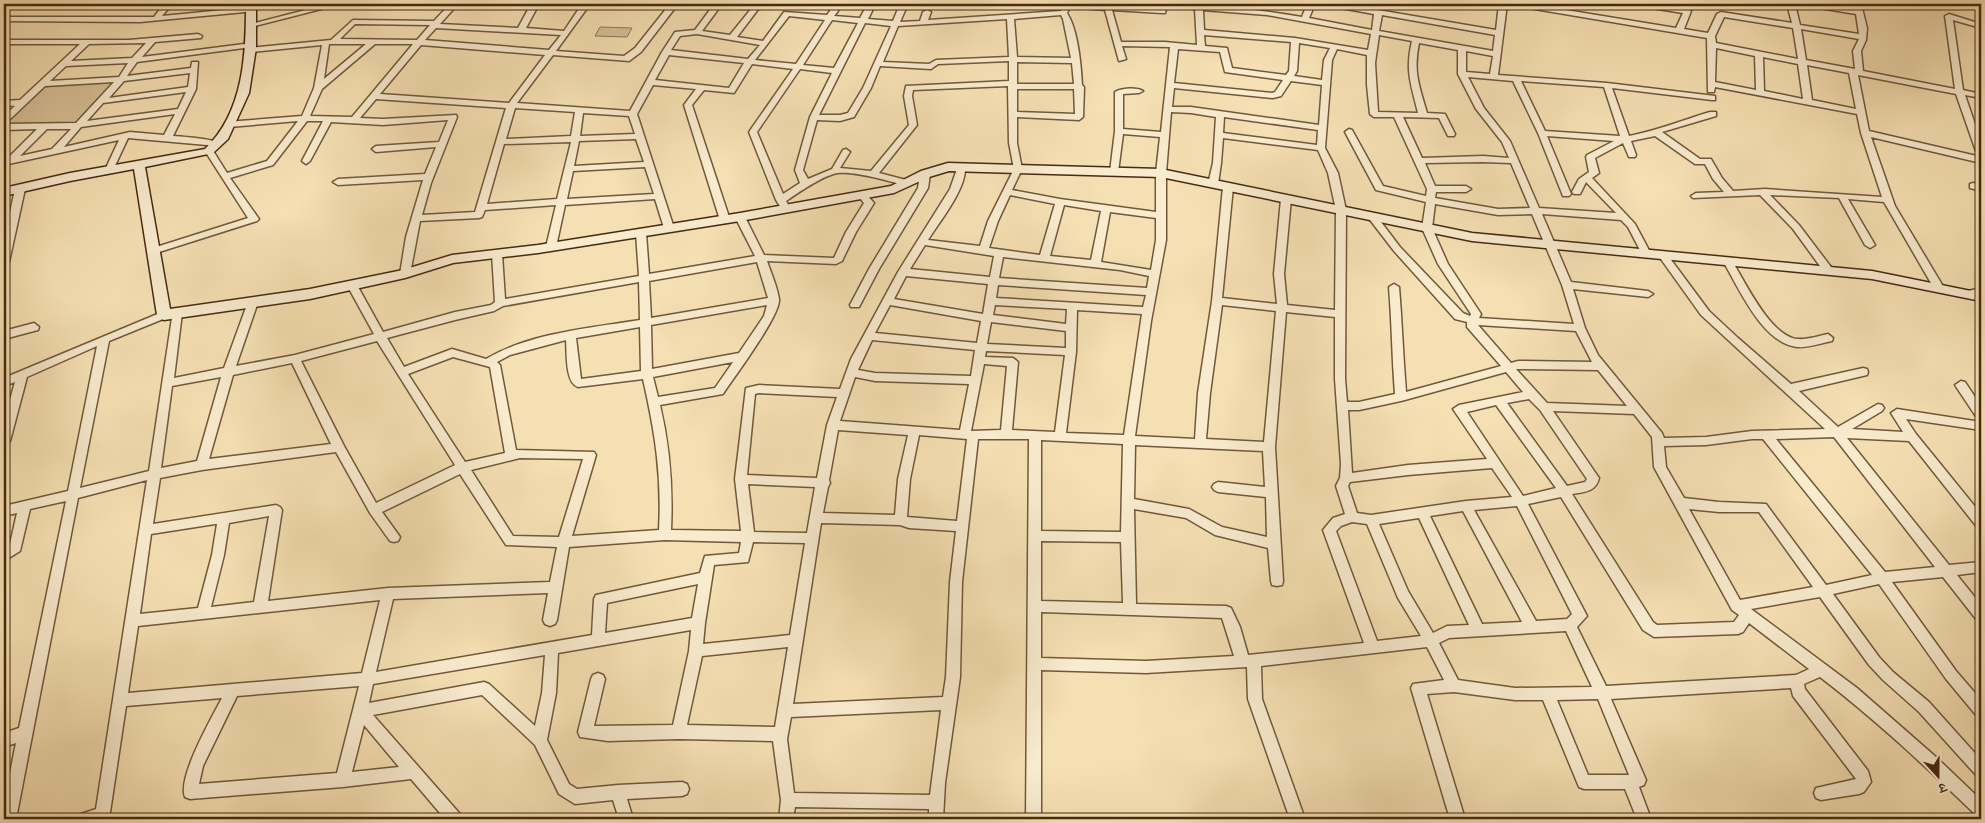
<svg xmlns="http://www.w3.org/2000/svg" width="1985" height="823" viewBox="0 0 1985 823" font-family="'Libre Caslon Text','Noto Serif Devanagari',serif">
<rect width="100%" height="100%" fill="#f5e0b3"/>
<filter id="stains"><feTurbulence type="fractalNoise" baseFrequency=".004" numOctaves="4"/><feColorMatrix values="0 0 0 0 .2 0 0 0 0 .09 0 0 0 0 .02 0 0 0 .5 -.17"/></filter>
<radialGradient id="worn" r=".72"><stop offset=".6" stop-color="#630" stop-opacity="0"/><stop offset="1" stop-color="#630" stop-opacity=".3"/></radialGradient>
<!-- green -->
<g fill="#d7c198" stroke="#8f7655">
<polygon points="600,27 632,28 627,37 595,36"/>
<polygon points="115,82 76,124 4,126 43,87"/>
</g>
<g fill="none" stroke-linecap="round" stroke-linejoin="round">
<!-- street casing -->
<g stroke="#72583a" stroke-width="3">
<g id="street">
<polygon points="4,4 9,4 4,8"/>
<polygon points="164,4 172,4 162,16 245,8 249,10 245,12 140,22 4,21 4,17 154,17"/>
<polygon points="329,4 341,4 251,27 247,25"/>
<path d="M450,4H458L440,24L518,28L531,4H539L526,28L564,31L582,4H590L556,51L624,56L635,48L670,4H678L641,52L629,61L553,55L517,103L630,111L662,52L675,32L695,30L712,7L684,6L680,4H762L737,37L763,41L784,12L827,15L830,11V4H838V11L834,16L860,18L866,7H869L873,9L868,19L893,21L900,4H908L900,22L920,21L923,12L927,10L931,12L928,20L1061,11L1065,4L1159,9L1160,4C1208,4 1256,9 1302,17L1307,4H1315L1309,18L1372,30L1374,14L1330,6L1326,4H1342L1496,30L1499,4H1507L1498,75L1607,83L1715,96V100H1712L1612,88L1629,136C1656,131 1683,120 1710,112H1716V116L1662,132L1700,159H1711L1722,178L1733,191L1765,189L1882,197L1861,133L1857,114L1715,87L1714,92H1708L1707,38L1517,6L1513,4H1529L1676,28L1683,13L1639,6L1635,4H1653L1687,9L1691,11L1684,29L1708,33L1717,14L1721,12L1792,23L1787,4H1795L1800,25L1859,34L1856,14L1807,6L1803,4H1819L1855,10L1853,4H1861L1867,28L1866,40L1861,51L1863,71L1955,89L1945,16L1949,14L1981,24V28L1953,20L1963,90L1981,94V98L1965,95L1981,142V157L1977,154L1956,94L1858,75L1869,131L1981,157V163L1871,137L1895,206L1944,288L1943,290H1935L1884,202L1848,199L1875,245L1870,248L1865,245L1839,198L1770,195L1799,225L1834,271L1833,273H1825L1793,229L1760,195L1693,198L1691,196L1696,193L1724,192L1713,179L1705,164H1695L1655,136L1631,141L1636,155L1635,157H1629L1623,143L1595,158L1599,173L1592,178L1635,224L1651,254L1649,256H1643L1628,227L1621,220L1542,214L1571,282L1648,291L1653,294L1648,297L1573,289L1585,328L1598,355L1662,433L1664,438L1706,437L1752,431L1825,429L1701,315L1658,255L1663,252L1666,253L1709,311L1738,338L1791,384L1863,368L1867,369L1868,372L1867,375L1799,391L1838,427L1878,404L1882,405L1884,408L1882,411L1852,429L1903,432L1891,413L1897,409L1981,422V430L1906,419L1916,434L1981,514V528L1977,527L1909,441L1847,438L1949,565L1981,562V572L1957,575L1981,605V621L1976,619L1943,577L1892,582L1956,671L1981,700V716L1976,715L1946,679L1879,584L1833,594L1879,657L1893,672L1929,702L1981,760V777L1976,775L1919,712L1883,680L1869,665L1820,597L1751,609L1857,688L1937,758L1981,800V817L1976,815C1926,767 1875,719 1820,677L1804,684L1805,689L1868,771L1871,782L1864,792L1859,794L1821,800L1816,798L1814,793L1816,788L1856,779L1793,696L1791,688L1611,699L1646,780L1644,785L1639,787L1651,819H1637L1625,789H1584L1579,787L1543,700H1515L1454,692L1427,694L1465,819H1450L1411,688L1413,684L1444,680L1427,647L1261,666L1262,699L1305,819H1290L1248,699L1247,667L1146,673L1041,670V819H1026L1029,439H978L962,582L960,677L945,783L943,819H929V809L795,807L793,819H779L781,800L773,741L679,739L608,741L580,737L578,732L591,679L593,675L598,673L603,675L605,679L594,726L673,725L689,651L691,630L558,653L556,693L547,740L569,784L577,789L618,785L682,782L687,784L689,789L687,794L682,796L627,799L633,819H619L613,800L575,804L559,794L535,745L482,695L373,715L460,814L462,819H445L411,779L343,787L190,799L185,797C177,778 212,717 222,698L126,706L109,819H79L81,814L96,809L147,480L78,498L16,819H4V803L16,743L4,747V733L19,728L66,501L30,509L20,551L4,561V549L10,544L17,513L4,516V506L68,491L97,346L27,377L10,441L8,444L4,445V421L15,382L4,386V378L160,313H168L169,315L168,317L109,341L80,488L149,471L173,311L177,309L182,313L174,378L224,368L248,302L253,299L258,302L236,366L295,355L374,334L347,285L352,282L357,285L383,332L455,312L491,305L495,302L492,254L497,251L502,254L505,299L639,276L636,233L641,230L646,233L649,274L755,256L735,217L740,214L745,217L764,255L834,258L846,232L864,203L857,195L859,193H865L874,203L856,232L842,261L836,264L767,261C771,273 777,286 779,299C781,315 734,377 723,394L660,405C670,447 673,487 671,530L741,531L735,479L746,388L759,385L840,389L851,359L898,272L950,189L958,166L961,165L965,168C966,189 940,221 928,240L980,246L988,221L1014,169L1009,143L1008,86L913,90L912,96L917,125L879,173L910,181V185L907,186C889,181 856,171 838,173C823,175 798,193 786,201L791,209L786,212L783,211L776,200L749,132L793,69L752,64L734,93L704,90L692,105L730,220L728,222L725,223L720,220L684,105L696,89L653,85L637,114L674,228L672,230H666L664,228L655,199L565,205L556,247L551,250L546,247L556,205L485,210L482,217L479,218L420,221L410,274L409,276H401L400,274L406,237L423,180L338,185L333,182L338,179L425,174L436,147L376,152L372,149L376,146L439,142L448,120L383,125L331,122L310,161L306,164L302,161L323,121H307L273,165L230,178L259,219L257,221L156,253H150L148,251L150,249L248,218L205,151L206,149H212L227,173L267,161L298,121L229,127L226,126V122L302,116L314,88L322,45L251,52H248V48L331,40L353,20L434,21ZM1167,6L1195,9L1197,45L1165,42H1121L1112,10L1162,13H1165ZM1070,7L1105,10L1119,61L1126,59L1122,46L1170,47L1161,132L1123,129V94L1139,93L1143,91C1137,87 1121,88 1115,92V131L1110,172L1114,175L1118,172L1123,134L1160,137L1156,173V212L1060,199L1012,190L1022,169L1017,143V117L1079,120L1083,117L1084,87L1082,85C1081,65 1078,30 1067,13ZM719,8L751,9L730,35L702,31ZM1203,10L1267,15L1371,34L1368,50L1295,38L1204,30ZM1061,15L1063,19L1071,58L1017,57L1014,19ZM1382,15L1495,35L1493,51L1379,31ZM789,16L825,20L796,64L755,60ZM1724,17L1793,28L1798,59L1716,43L1715,36ZM1007,19L1009,57L936,60L929,64L883,62L898,26ZM832,20L858,23L834,68L803,65ZM865,23L891,26L863,88L848,113L840,115H819ZM355,24L430,25L417,40L340,39ZM436,28L561,35L549,50L425,40ZM1801,29L1859,39L1853,51L1855,69L1806,60ZM697,34L760,45L748,59L671,50L680,36ZM1204,35L1291,42L1289,71L1286,75L1232,68L1227,48L1205,46ZM1379,35L1412,41C1405,71 1411,84 1418,113L1378,112L1375,63ZM1299,43L1330,48L1324,60L1322,80L1294,76L1297,71ZM1419,43L1458,50V74L1476,109L1502,142L1509,158L1483,156L1422,158L1403,117L1439,118L1448,136H1454L1455,134L1445,114L1427,113C1419,85 1413,72 1419,43ZM329,44H366L324,79ZM375,44H413L352,117L310,116L322,89ZM421,45L545,55L509,103L380,94ZM1716,48L1755,56L1756,90L1715,82ZM1178,49L1220,52L1225,72L1283,80L1275,92L1272,93L1174,83ZM1337,49L1367,55V85L1370,114L1374,117H1394L1427,189L1426,196L1383,186L1352,130L1349,129L1345,132L1376,190L1426,202L1422,228L1438,264L1471,314L1470,316L1463,313L1400,247L1375,214H1369L1367,216L1394,251L1455,319L1467,322V327L1501,366L1406,392C1403,356 1402,322 1399,287L1394,284L1389,287C1392,323 1392,358 1395,394L1359,402H1347L1345,379L1346,210L1338,173L1325,148L1332,60ZM1466,51L1493,56L1490,74L1466,72ZM669,55L744,63L729,88L655,80ZM1763,57L1798,64L1803,99L1764,91ZM1009,61V81L906,86L904,96L909,125L871,171L840,168L850,152L846,149L843,150L832,169L808,179L803,170L817,120L840,121L854,117L871,88L880,66L931,69L938,64ZM1017,62L1072,63L1074,84H1017ZM1807,65L1849,73L1856,109L1812,100ZM800,69L832,73L810,117L795,170L800,183L783,194L757,132ZM1468,77L1513,81L1538,133L1563,196H1569L1571,194L1547,136L1614,141L1587,155L1586,157L1589,172L1579,179L1572,192L1574,194H1580L1586,182L1616,213L1539,208L1510,141L1484,108ZM1291,81L1322,85L1319,125L1191,107H1172L1174,88L1273,98L1281,96ZM1521,81L1604,87L1620,136L1545,131ZM1017,89H1074L1075,114L1017,112ZM376,99L506,108L475,212L422,215L431,183L457,117L456,115L383,119L360,118ZM515,108L575,112L571,136L506,139ZM1171,112L1191,113L1216,117L1213,163L1208,184L1210,186L1213,187L1218,184L1221,163L1223,138L1318,150L1328,173L1336,210L1335,310L1287,305L1284,274L1291,199L1286,196L1281,199L1274,274L1277,304L1222,298L1233,187L1228,184L1223,187L1212,301L1198,393L1195,439L1135,436L1151,321L1166,240V173ZM583,113L629,116L635,134L580,136ZM1224,117L1318,130L1317,145L1223,133ZM636,139L644,162L574,166L579,141ZM571,142L557,199L487,204L504,144ZM1483,162L1511,163L1530,208L1498,209L1435,198L1436,192H1466L1471,189L1466,186H1435L1425,163ZM645,167L654,194L567,199L573,171ZM1010,195L1055,204L1040,255L989,248L998,221ZM1435,204L1498,215L1532,214L1562,285L1574,324L1479,318L1481,314L1448,264L1432,228ZM1064,205L1101,211L1091,260L1050,256ZM1110,212L1156,218V240L1151,270L1101,262ZM925,245L994,256L990,277L910,269ZM1003,257L1120,270L1149,276L1147,288L999,278ZM757,262L768,298L651,318L649,281ZM906,276L988,284L983,314L894,299ZM639,282L640,320C590,328 530,333 486,359L452,349L404,367L387,338L455,320L494,311L503,306ZM998,285L1146,295L1143,307L996,298ZM767,305L764,316L739,353L652,369L651,325ZM890,305L981,321L977,343L875,333ZM995,305L1067,309L1066,324L993,315ZM1222,305L1276,311L1264,442L1206,439L1210,393ZM1077,310L1142,314L1124,435L1066,433L1076,352ZM1286,312L1335,317V379L1341,464L1340,478L1336,486L1345,514L1333,518L1323,530L1364,643L1248,655L1240,627L1231,608L1226,606L1136,604L1134,509L1186,518L1215,535L1268,548L1271,581L1272,585L1277,586L1282,585L1283,581L1275,447ZM991,322L1066,331V348L987,344ZM1478,325L1576,331L1592,362L1518,361L1511,363ZM640,327L641,371L581,379L576,338ZM566,340C567,352 565,383 578,387L643,379C655,432 662,475 659,530L572,536L596,455L594,452L516,450L500,365L497,362L510,355ZM872,340L975,350L971,376L875,373L858,370ZM377,341L455,465L376,503L344,446L301,361ZM986,351L1065,355L1055,432L1012,430L1018,362L1013,358L985,357ZM453,357L490,367L505,453L465,462L408,374ZM733,362L715,388L658,397L653,377ZM292,363L331,444L209,459L233,375ZM984,364L1007,366L1001,430L971,431ZM1516,369L1598,370L1627,406L1547,403ZM1506,372L1523,392L1459,405L1453,409L1487,459L1408,465L1352,473L1348,410H1359L1401,401ZM221,377L197,461L161,468L172,386ZM855,377L875,381L969,384L960,430L840,421ZM759,393L837,397L827,425L817,478L747,475L755,394ZM1529,399L1540,410L1587,479L1585,482L1567,486L1507,403ZM1496,405L1556,488L1523,496L1467,412ZM1553,411L1634,414L1652,437L1654,467L1732,610L1739,615L1734,622L1657,625L1653,622L1572,494C1584,492 1596,492 1599,478ZM838,430L908,435L898,479L895,515L823,513L828,487L830,483L829,480ZM919,435L967,439L957,521L907,517L910,479ZM1834,437L1935,567L1885,572L1776,439ZM1752,439H1763L1872,575L1826,585L1766,504L1719,502L1684,498L1666,467L1664,446L1706,445ZM1041,440L1123,444L1121,532L1041,531ZM1135,445L1263,451L1265,487L1218,482L1214,484L1212,487L1214,490L1218,492L1266,497L1267,537L1222,527L1189,509L1134,499ZM336,452L370,513L390,541L394,542L398,541L400,537L382,512L460,474L506,545L557,547L550,582L388,588L268,601L282,510L280,507L276,505L153,524L160,478L202,470ZM520,458L583,459L559,537L513,536L471,470ZM1492,468L1512,497L1466,501L1371,515L1357,513L1348,486L1350,482L1408,475ZM748,484L815,487L807,533L754,532ZM1561,497L1643,630L1654,637L1738,634L1743,632L1749,623L1809,669L1796,675L1606,686L1577,627L1587,616L1528,504ZM1517,506L1572,614L1567,619L1536,621L1474,510ZM1689,509L1719,512H1759L1813,587L1740,600ZM1463,511L1522,622L1482,624L1430,516ZM269,516L254,602L211,607L224,555L229,523ZM1419,518L1469,625L1447,626L1433,633L1408,591L1379,524ZM1352,522L1367,524L1398,598L1421,636L1377,641L1336,531L1341,526ZM821,523L900,525L909,528L956,531L950,582L946,677L943,697L793,704ZM215,524H217L212,555L198,608L140,614L151,534ZM665,540L741,542L739,553L705,556L700,573L596,595L594,599L592,635L376,672L393,599L548,593L543,620L545,624L550,626L555,624L557,620L569,547ZM1041,541L1121,542L1123,603L1041,601ZM753,542L805,543L790,635L703,644L705,623L714,565L748,562ZM698,584L692,618L605,633L607,603ZM380,600L362,673L128,693L138,626ZM1041,612L1222,618L1234,656L1146,661L1041,658ZM1566,631L1592,687L1515,688L1458,680L1439,643L1449,638ZM788,647L775,727L687,725L702,656ZM545,655L542,693L535,726L489,684L484,682L369,703L373,684ZM359,686L337,773L199,784L203,766L237,696ZM1598,699L1629,775H1588L1557,700ZM941,710L930,795L794,793L787,739L791,717ZM364,725L399,767L352,772Z"/>
<path d="M198,34L202,36L201,38L155,42L142,57L244,44L248,46L244,48L137,62L127,76L191,68L192,62H198L196,89L173,136C188,137 203,138 218,142V146L128,138L113,170L109,173L105,170L119,140L4,165V159H7L37,129L4,130V124L76,123L114,82L45,86L7,122H4V116L15,106L4,105V101L20,100L80,44H4V40H129ZM146,43L132,58L71,61L89,44ZM128,63L119,77L50,81L66,66ZM190,73L188,87L109,98L124,81ZM186,92L178,109L87,121L103,103ZM175,114L164,135L130,132L64,147L81,127ZM47,129H71L52,149L20,156Z"/>
<polygon points="925,171 930,174 928,188 879,269 859,307 851,307 850,305 869,269 918,188 920,174"/>
<polygon points="1973,183 1981,185 1981,191 1970,188 1970,184"/>
<polygon points="20,186 25,189 9,262 4,265 4,241 15,189"/>
<path d="M1728,258L1731,259C1744,280 1770,336 1797,339C1807,340 1818,336 1828,334L1833,338L1832,341C1822,343 1807,348 1797,347C1762,343 1739,288 1723,261Z"/>
<polygon points="1981,288 1981,294 1968,297 1963,294 1964,292"/>
<polygon points="34,323 39,327 38,330 4,339 4,331"/>
<polygon points="1961,381 1965,382 1981,406 1981,419 1977,418 1955,385"/>
</g>
</g>
<!-- secondary casing -->
<g stroke="#472a12" stroke-width="3">
<path id="secondary" d="M246,4H256V48L249,93L228,139L213,153L145,167L170,309L310,289L403,270L452,255L538,245L740,213L891,186L921,171L948,163L1161,169L1472,233L1872,271L1981,293V301L1872,279L1472,241L1161,177L949,171L929,177L894,193L740,221L538,253L453,263L405,278L310,299L164,320L159,318L157,315L134,169L70,181L4,196V188L70,173L205,149C244,112 246,54 246,4Z"/>
</g>
<!-- street -->
<use href="#street" fill="#f8ebce" fill-rule="evenodd"/>
<!-- secondary -->
<use href="#secondary" fill="#f8ebce" fill-rule="evenodd"/>
</g>
<!-- margin -->
<rect width="1985" height="823" fill="none" stroke="#f5e0b3" stroke-width="20"/>
<rect x="5" y="5" width="1975" height="813" fill="none" stroke="#472a12" stroke-width="2.5"/>
<rect x="10" y="10" width="1965" height="803" fill="none" stroke="#472a12"/>
<!-- north arrow -->
<g transform="translate(1938 776) rotate(159)" stroke="#f8ebce" stroke-width="4" paint-order="stroke">
<path d="M0-4L9 19L0 12L-9 19Z" fill="#472a12"/>
<text y="-8" font-size="14" font-weight="bold" text-anchor="middle" fill="#472a12">उ</text>
</g>
<rect width="100%" height="100%" filter="url(#stains)"/>
<rect width="100%" height="100%" fill="url(#worn)"/>
</svg>
